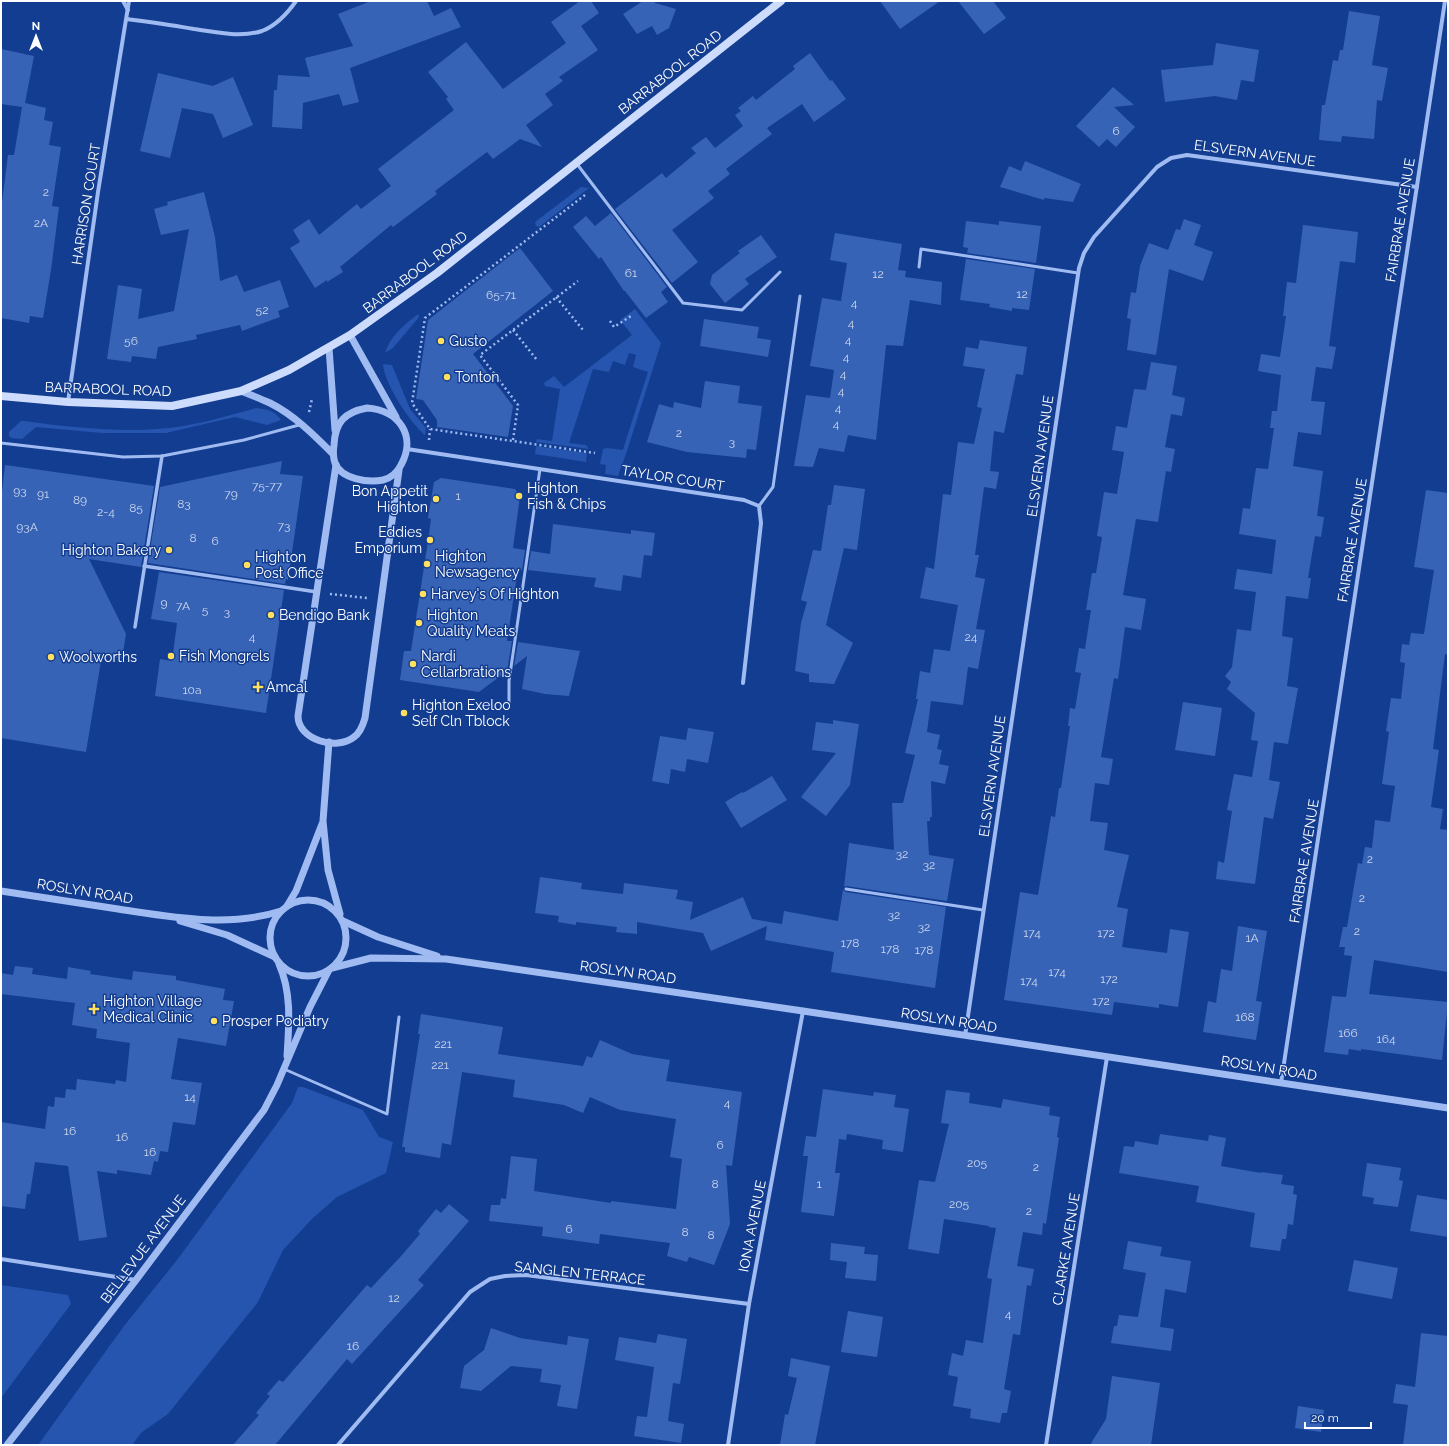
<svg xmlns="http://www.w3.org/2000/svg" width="1449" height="1446" viewBox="0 0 1449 1446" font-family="Raleway,sans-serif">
<rect width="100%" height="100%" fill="#133d90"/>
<!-- green -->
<g fill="#2555af">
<polygon points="581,187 589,188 539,227 536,226 535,222"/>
<polygon points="635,309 661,343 627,451 618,476 605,474 606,465 600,464 603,449 607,448 623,450 625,443 648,372 633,367 636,355 629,353 625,365 613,361 609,372 593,369 569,443 586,445 589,449 536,442 537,439 552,441 560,389 545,386 544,383 554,376 564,387 632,335 620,320"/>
<path d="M418,314L419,317L393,348L385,353C390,336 404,325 418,314Z"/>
<path d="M383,364L392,365L410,409L426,428L425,435C410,423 384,383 383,364Z"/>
<path d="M256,408C266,409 276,411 281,420L267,425L235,417L166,433H102L36,427L22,439L11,438L9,436V432L21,421H25C67,427 115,432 157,429C191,427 224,417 256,408Z"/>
<polygon points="536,446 587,453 586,462 535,454"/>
<polygon points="298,1087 303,1087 363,1110 379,1137 393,1142 386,1173 337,1197 313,1218 283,1250 258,1302 168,1414 142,1432 132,1445 38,1445 124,1326 177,1260 292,1103"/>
<polygon points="1,1285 68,1295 71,1304 1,1398"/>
</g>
<!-- building -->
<g fill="#3763b7">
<polygon points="371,1 427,1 434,16 451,8 461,27 350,68 359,102 343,106 339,94 303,103 302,129 272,127 274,90 277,90 278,75 310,77 305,58 353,46 338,14"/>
<polygon points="580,1 591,1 599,13 581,26 598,50 559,77 563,81 545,94 553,105 526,125 542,147 520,139 493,159 487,152 435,191 437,194 393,227 391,225 340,267 343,272 327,282 327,280 315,288 290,248 300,242 293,230 309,219 319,235 357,204 361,209 391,186 378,169 454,110 446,99 448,97 428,72 466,42 503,89 566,43 551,22"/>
<polygon points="643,1 654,1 655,3 676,9 669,28 657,35 652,26 637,34 623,14"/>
<polygon points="880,1 940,1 900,29"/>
<polygon points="958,1 993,1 1006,18 984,34"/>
<polygon points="1349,11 1380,16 1372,65 1388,68 1382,101 1377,100 1374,139 1342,136 1341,142 1319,140 1322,105 1325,105 1333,60 1338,61 1340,50 1343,50"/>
<polygon points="1216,43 1259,50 1254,82 1241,80 1237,100 1215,96 1165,102 1161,70 1213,65"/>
<polygon points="1,49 34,56 25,103 46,108 44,120 53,122 49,145 61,147 52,206 59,207 51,270 43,318 30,316 29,323 1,318 1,210 8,155 14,155 22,107 1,104"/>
<polygon points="810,53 830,81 832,80 846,99 814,122 802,104 767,128 772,134 726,169 730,174 708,191 714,198 672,230 698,262 672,283 615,209 662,173 666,178 696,153 691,148 706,137 715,148 743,126 735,115 741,111 738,108 753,96 756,100 795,69 793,66"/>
<polygon points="158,73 213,86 233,77 253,125 223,138 213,114 182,108 170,158 140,151"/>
<polygon points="1113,87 1134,105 1114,107 1135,127 1116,147 1107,139 1099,147 1076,126"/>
<polygon points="1025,161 1081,184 1073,202 1044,198 1044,200 1000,187 1009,166 1021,171"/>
<polygon points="204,192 215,237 220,281 237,275 244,292 280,280 289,307 278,311 280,317 242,331 240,325 196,335 197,339 158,347 156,359 132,356 131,362 107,359 118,285 142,289 138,319 174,311 189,229 161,235 154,209 168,205 167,202"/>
<polygon points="611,213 667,287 661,292 668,302 646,318 625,291 624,291 601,257 599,259 573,227 586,216 595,226"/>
<polygon points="1184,219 1201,225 1194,245 1213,252 1203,281 1169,269 1156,355 1127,350 1131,319 1127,318 1131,292 1136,293 1140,266 1149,243 1168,250 1176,229 1180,230"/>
<polygon points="966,221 999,225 999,221 1041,226 1036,263 967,253 968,248 963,247"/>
<polygon points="1303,225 1358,232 1355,263 1340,261 1329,346 1336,347 1332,369 1316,367 1311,401 1325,402 1321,435 1298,432 1293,466 1323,471 1317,516 1324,517 1321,537 1315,536 1308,578 1311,578 1308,599 1286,596 1282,636 1293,638 1287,686 1298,688 1288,744 1274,742 1269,780 1280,782 1273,819 1264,817 1255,884 1216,879 1218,861 1224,863 1232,811 1227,810 1234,774 1252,777 1258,741 1251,740 1255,713 1227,689 1231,682 1225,676 1232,667 1237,629 1251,631 1256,592 1234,589 1237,569 1272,574 1276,540 1239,534 1243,508 1250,509 1256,468 1268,469 1274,428 1270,428 1272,411 1277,411 1281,375 1258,371 1261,354 1280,357 1286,316 1283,316 1287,282 1296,283"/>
<polygon points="835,233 902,244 898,270 906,271 905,277 942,282 941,305 910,300 903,346 886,345 876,440 848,435 844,452 819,448 813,467 794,466 806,395 830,398 834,370 810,366 822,298 841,301 847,263 830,260"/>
<polygon points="761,235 777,257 745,279 749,284 725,303 710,284 712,275 740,253 738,251"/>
<polygon points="520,248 553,291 473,354 513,406 508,437 437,427 437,420 423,400 416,399 428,320"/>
<polygon points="966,259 1035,269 1029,310 1012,308 1012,311 989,307 990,304 960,300"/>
<polygon points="704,319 759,327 757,338 771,340 768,357 700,346"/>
<polygon points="980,340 1027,347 1023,375 1016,374 1004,433 994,431 990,471 999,472 996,489 984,487 975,555 979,555 975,577 985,579 976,629 985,630 978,669 968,667 963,705 931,701 927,732 940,735 937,749 942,750 939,764 949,766 945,784 931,781 932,817 930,817 930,821 927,821 929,855 954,859 947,901 846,886 844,887 849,843 894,850 892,803 903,803 915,755 905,753 918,699 916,699 920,671 930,673 934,649 950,651 958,605 920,598 926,567 934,569 943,494 951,495 958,442 974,444 982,408 977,407 985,369 963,366 966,347 978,349"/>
<polygon points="1151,362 1177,366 1172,395 1185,398 1182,416 1171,414 1165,447 1175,449 1171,472 1166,471 1158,522 1136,519 1123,595 1146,599 1141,630 1125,627 1118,679 1114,678 1101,757 1113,759 1109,785 1095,783 1090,821 1108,823 1104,850 1129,855 1117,907 1128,909 1122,947 1167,953 1170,929 1189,932 1178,1007 1159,1004 1159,1008 1114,1002 1112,1015 1004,1000 1020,892 1038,895 1051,816 1055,817 1059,788 1061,788 1070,726 1068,726 1070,708 1075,709 1081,673 1075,672 1079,648 1085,649 1091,610 1086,610 1092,573 1096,573 1102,537 1097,536 1104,492 1117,494 1124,452 1112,450 1116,426 1127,428 1134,389 1146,390"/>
<polygon points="705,381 740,386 738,403 762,406 756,450 747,449 746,458 687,452 647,442 659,404 673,408 674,402 701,408"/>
<polygon points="282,461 280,474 303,476 288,580 286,579 285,584 148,563 160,487"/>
<polygon points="5,465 154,486 141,567 89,559 126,634 122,659 102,655 86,752 1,738 1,500"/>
<polygon points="441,478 515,489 520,496 513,548 525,550 522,570 518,569 514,595 507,641 512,641 507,671 479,692 400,680 404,651 411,651 428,541 431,519 428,518 434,482"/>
<polygon points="834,485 865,489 857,550 844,548 826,625 853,643 834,684 809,682 809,674 795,671 801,623 807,602 801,600 813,550 821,551 828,505 831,505"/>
<polygon points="1426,490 1448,493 1448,655 1445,654 1433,749 1439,750 1431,807 1443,809 1440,829 1448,830 1448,972 1374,960 1369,994 1448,1002 1442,1060 1361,1049 1361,1051 1349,1049 1348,1055 1324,1052 1332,996 1346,997 1352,956 1344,955 1345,947 1339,947 1343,927 1347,927 1358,863 1362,864 1365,847 1372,848 1375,820 1390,822 1395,786 1382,784 1389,732 1386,731 1391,698 1401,699 1405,663 1400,662 1402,644 1409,645 1411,633 1424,634 1434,570 1414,567"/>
<polygon points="553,524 631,534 631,530 655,533 652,556 644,555 641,578 623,575 621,591 594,587 596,578 528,570 531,551 550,554"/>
<polygon points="159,572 284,590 266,713 155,696 160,659 172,661 177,623 151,619"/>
<polygon points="518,642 580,651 569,696 545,694 522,689 527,656 514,666"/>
<polygon points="1183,702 1222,708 1215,756 1175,750"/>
<polygon points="833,720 859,724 850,785 826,816 801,797 836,753 812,750 816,722 833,724"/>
<polygon points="688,728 714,732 708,763 687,759 685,772 671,769 669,784 652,781 660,736 686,740"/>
<polygon points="772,776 787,800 741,828 725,802 742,792 743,793"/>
<polygon points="540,877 582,883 581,889 623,894 624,883 678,890 676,899 693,902 690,920 743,897 752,919 782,924 784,911 838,921 843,890 846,892 946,907 935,988 831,972 834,952 765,940 767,926 711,951 703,933 637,922 637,934 616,932 617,927 576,922 576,925 558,922 559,916 535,913"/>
<polygon points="1238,926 1267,931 1256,1001 1262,1002 1256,1040 1203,1032 1208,1001 1216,1003 1221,969 1232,971"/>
<polygon points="15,966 33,968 32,974 67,979 68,967 91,971 90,974 132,980 133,971 176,976 176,980 225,989 223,1000 234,1001 226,1046 178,1038 171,1079 202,1083 195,1125 173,1122 168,1152 160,1151 158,1162 154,1161 151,1175 117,1170 117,1174 97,1171 107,1237 79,1241 68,1166 35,1162 30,1194 27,1194 25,1209 1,1206 1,1122 45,1129 48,1106 54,1107 55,1097 65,1098 66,1089 76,1090 77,1079 115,1084 116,1080 126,1082 130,1043 96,1038 97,1029 72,1025 75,1003 1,994 1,973 13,975"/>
<polygon points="421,1014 503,1027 498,1054 583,1066 587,1056 592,1058 600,1040 632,1054 670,1060 666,1081 742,1092 732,1166 726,1165 730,1224 714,1265 689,1257 687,1262 667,1256 670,1243 600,1234 599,1244 542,1236 543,1227 489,1221 491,1205 500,1205 501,1198 506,1199 511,1156 537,1159 534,1191 611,1203 611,1201 676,1209 682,1159 670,1157 676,1119 620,1110 590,1097 583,1113 564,1105 513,1097 515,1080 462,1072 451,1145 442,1143 440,1158 405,1152 405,1147 402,1147 420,1034 418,1034"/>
<polygon points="823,1089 873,1096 874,1092 896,1095 894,1107 909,1109 903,1152 882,1149 883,1140 847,1134 846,1140 839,1139 835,1173 840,1173 834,1216 801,1212 808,1156 803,1156 806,1136 816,1137"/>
<polygon points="946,1090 970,1093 969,1103 1001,1108 1003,1099 1050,1107 1049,1115 1060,1117 1057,1137 1059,1138 1046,1224 1043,1223 1042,1235 1023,1232 1017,1266 1034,1269 1031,1286 1027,1285 1020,1335 1013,1334 1004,1389 1011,1391 1007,1413 1002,1413 1000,1423 970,1418 971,1409 953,1406 958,1377 948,1375 952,1353 963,1356 966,1340 983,1343 992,1279 987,1278 996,1228 988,1227 989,1226 944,1219 939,1254 908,1249 919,1180 935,1182 949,1124 941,1123"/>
<polygon points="1160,1134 1208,1141 1209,1135 1226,1138 1221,1166 1261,1173 1261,1172 1283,1175 1281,1184 1294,1186 1293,1194 1297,1195 1293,1225 1288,1224 1286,1239 1282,1239 1280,1251 1250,1247 1255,1213 1196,1202 1199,1186 1119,1173 1124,1146 1134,1147 1135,1141 1158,1145"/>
<polygon points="1367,1163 1401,1168 1399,1180 1403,1181 1398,1207 1373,1204 1374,1198 1362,1196"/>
<polygon points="1417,1195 1448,1200 1448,1237 1410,1231"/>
<polygon points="449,1204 469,1221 418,1280 424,1285 352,1364 347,1359 275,1445 233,1445 259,1415 256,1413 270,1396 267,1394 279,1380 283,1382 367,1285 371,1288 402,1255 420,1234 418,1231 436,1209 441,1213"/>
<polygon points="1128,1241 1162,1247 1160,1256 1191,1261 1186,1293 1165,1289 1160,1327 1174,1329 1171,1351 1111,1343 1114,1326 1117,1326 1119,1315 1138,1317 1146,1273 1123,1269"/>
<polygon points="831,1243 865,1247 864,1254 878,1255 876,1281 845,1278 847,1262 830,1260"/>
<polygon points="1354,1260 1398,1268 1392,1299 1348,1291"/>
<polygon points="848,1311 883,1317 877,1357 841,1352"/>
<polygon points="491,1328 520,1338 567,1345 568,1336 589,1339 577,1409 557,1406 561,1385 540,1382 542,1369 511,1366 481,1391 460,1388 464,1366 484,1350"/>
<polygon points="1421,1333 1448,1336 1448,1445 1403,1445 1408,1405 1393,1403 1396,1384 1415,1387"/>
<polygon points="658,1334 687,1339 680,1384 673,1383 668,1421 684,1424 681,1443 634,1436 637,1416 647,1417 654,1367 615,1360 619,1337 656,1343"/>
<polygon points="791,1358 830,1366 815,1445 780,1445 785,1414 788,1415 797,1378 788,1376"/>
<polygon points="1112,1376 1160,1383 1151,1445 1090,1445 1106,1419"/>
<polygon points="1298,1406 1324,1410 1321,1432 1295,1428"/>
</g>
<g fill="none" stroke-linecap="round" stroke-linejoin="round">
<!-- path -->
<g stroke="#9fbbf1" stroke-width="2.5" stroke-dasharray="2 3" stroke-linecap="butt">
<polyline points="585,195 425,318 412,403 430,429 595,453"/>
<polyline points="556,297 583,330"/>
<polyline points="610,321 614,327 631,316"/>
<polyline points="513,330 537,360"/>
<polyline points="309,412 312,399"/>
<polyline points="429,440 430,429"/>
<polyline points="513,440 518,405 480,355 578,281"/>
<polyline points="330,594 367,598"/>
</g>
<!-- service -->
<g stroke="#9fbbf1" stroke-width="3">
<polyline points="577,164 683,303 742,310 780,272"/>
<polyline points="919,267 921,249 1078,273"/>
<polyline points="1,443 123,457 162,456 244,440 299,425"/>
<polyline points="759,506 773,487 800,296"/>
<polyline points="509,703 509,681 540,469"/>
<polyline points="846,889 983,910"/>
<polyline points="284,1069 387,1114 399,1017"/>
</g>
<!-- pedestrian -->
<g stroke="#9fbbf1" stroke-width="3.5">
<polyline points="144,566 317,592"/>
<polyline points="135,627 162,456"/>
</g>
<!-- minor -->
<g stroke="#9fbbf1" stroke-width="4">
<polyline points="123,1 128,10"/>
<path d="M127,19C149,22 172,25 194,29C216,32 240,38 262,31C277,25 287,14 296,1"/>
<polyline points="68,402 98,192 129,1"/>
<polyline points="407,449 744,500 759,506 761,523 743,683"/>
<polyline points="965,1036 1079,268 1084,253 1094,237 1157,167 1171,158 1187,155 1417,187"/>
<polyline points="1281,1083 1445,1"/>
<polyline points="1,1259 136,1280"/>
<polyline points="338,1445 470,1292 490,1279 505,1276 526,1275 749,1304"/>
<polyline points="728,1445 749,1304 803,1011"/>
<polyline points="1046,1445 1107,1057"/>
</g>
<!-- tertiary -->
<g stroke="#9fbbf1" stroke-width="7">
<polyline points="350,335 396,417"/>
<polyline points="329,348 335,430"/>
<path d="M241,391C251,395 261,399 270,403C294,415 314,435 333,454"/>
<path d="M367,408C399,410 417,436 401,465C397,473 391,478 383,480C368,483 341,479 335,463C333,457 333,451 334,445C335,422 345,412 367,408Z"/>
<path d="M336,465L298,716C298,740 337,751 354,737C360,733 363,725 365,718L399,470"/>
<polyline points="329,742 323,821 328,870 340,914"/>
<path d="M1,891C40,897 79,903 118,909C172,917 228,928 281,911"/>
<circle cx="308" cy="938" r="38"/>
<polyline points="287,906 296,891 322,824"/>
<polyline points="180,921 227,935 275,957"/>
<polyline points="343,921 378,937 437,956"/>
<path d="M279,964C292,993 289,1025 287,1056"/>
<polyline points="332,968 371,958 446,959 803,1011 1448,1108"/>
<polyline points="7,1445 136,1280 264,1110 277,1085 310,1007 329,970"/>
</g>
<!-- secondary -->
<polyline stroke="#cddcfc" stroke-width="8" points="1,396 68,402 172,406 241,391 289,370 350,335 437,273 781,1"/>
</g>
<!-- markers -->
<g fill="#ffe15f" stroke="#133d90" stroke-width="1.5">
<circle cx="441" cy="341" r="4"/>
<circle cx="447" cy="377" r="4"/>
<circle cx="519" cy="496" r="4"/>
<circle cx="436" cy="499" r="4"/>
<circle cx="430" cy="540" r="4"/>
<circle cx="169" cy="550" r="4"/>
<circle cx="427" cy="564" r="4"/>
<circle cx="247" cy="565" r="4"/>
<circle cx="423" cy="594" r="4"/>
<circle cx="271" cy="615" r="4"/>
<circle cx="419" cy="623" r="4"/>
<circle cx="171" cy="656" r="4"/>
<circle cx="51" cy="657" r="4"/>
<circle cx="413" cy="664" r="4"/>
<path d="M256 681h4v4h4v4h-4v4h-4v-4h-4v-4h4z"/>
<circle cx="404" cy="713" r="4"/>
<path d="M92 1003h4v4h4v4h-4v4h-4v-4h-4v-4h4z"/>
<circle cx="214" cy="1021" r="4"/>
</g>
<g text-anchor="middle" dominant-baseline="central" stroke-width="3" stroke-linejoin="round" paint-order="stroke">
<!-- number labels -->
<g font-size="12" fill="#cdd8ed">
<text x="1116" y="131">6</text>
<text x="46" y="192">2</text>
<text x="41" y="223">2A</text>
<text x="631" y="273">61</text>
<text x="878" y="274">12</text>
<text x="1022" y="294">12</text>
<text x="501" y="295">65-71</text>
<text x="854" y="303">4</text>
<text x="262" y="310">52</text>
<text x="851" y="323">4</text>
<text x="848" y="340">4</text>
<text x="131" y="341">56</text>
<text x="846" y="357">4</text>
<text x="843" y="374">4</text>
<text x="841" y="391">4</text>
<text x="838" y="408">4</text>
<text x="836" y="424">4</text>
<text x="679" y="433">2</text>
<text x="732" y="442">3</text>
<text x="267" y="486">75-77</text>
<text x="20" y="491">93</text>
<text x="43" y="494">91</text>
<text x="231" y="494">79</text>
<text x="458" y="496">1</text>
<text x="80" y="500">89</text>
<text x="184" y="504">83</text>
<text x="136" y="508">85</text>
<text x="106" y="512">2-4</text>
<text x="284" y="526">73</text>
<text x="27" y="527">93A</text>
<text x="193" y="538">8</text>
<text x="215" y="541">6</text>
<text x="164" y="603">9</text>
<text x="183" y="606">7A</text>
<text x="205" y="610">5</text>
<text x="227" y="612">3</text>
<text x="252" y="637">4</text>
<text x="971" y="637">24</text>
<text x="192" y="690">10a</text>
<text x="902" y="854">32</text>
<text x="1370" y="859">2</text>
<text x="929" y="865">32</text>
<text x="1362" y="898">2</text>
<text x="894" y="915">32</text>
<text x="924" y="927">32</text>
<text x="1357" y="931">2</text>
<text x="1032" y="933">174</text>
<text x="1106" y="933">172</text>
<text x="1252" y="938">1A</text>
<text x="850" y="943">178</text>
<text x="890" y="949">178</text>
<text x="924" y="950">178</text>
<text x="1057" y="972">174</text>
<text x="1109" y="979">172</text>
<text x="1029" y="981">174</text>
<text x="1101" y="1001">172</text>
<text x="1245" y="1017">168</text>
<text x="1348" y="1033">166</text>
<text x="1386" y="1039">164</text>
<text x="443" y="1044">221</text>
<text x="440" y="1065">221</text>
<text x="190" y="1097">14</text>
<text x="727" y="1103">4</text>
<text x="70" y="1131">16</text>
<text x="122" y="1137">16</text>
<text x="720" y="1145">6</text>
<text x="150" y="1152">16</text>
<text x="977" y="1163">205</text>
<text x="1036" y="1167">2</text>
<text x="715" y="1184">8</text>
<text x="819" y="1184">1</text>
<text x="959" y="1204">205</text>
<text x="1029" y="1211">2</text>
<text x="569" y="1229">6</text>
<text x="685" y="1232">8</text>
<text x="711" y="1235">8</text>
<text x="394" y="1298">12</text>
<text x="1008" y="1314">4</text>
<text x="353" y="1346">16</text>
</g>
<!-- street labels -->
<g font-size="14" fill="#fff" stroke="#133d90">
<text transform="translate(670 72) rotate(-38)">BARRABOOL ROAD</text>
<text transform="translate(1255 153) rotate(8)">ELSVERN AVENUE</text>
<text transform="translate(86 204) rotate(-81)">HARRISON COURT</text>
<text transform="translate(1400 220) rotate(-81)">FAIRBRAE AVENUE</text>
<text transform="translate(415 272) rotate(-37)">BARRABOOL ROAD</text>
<text transform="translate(108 389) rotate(2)">BARRABOOL ROAD</text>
<text transform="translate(1040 456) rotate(-82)">ELSVERN AVENUE</text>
<text transform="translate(673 478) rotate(9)">TAYLOR COURT</text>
<text transform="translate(1352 540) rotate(-81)">FAIRBRAE AVENUE</text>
<text transform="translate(992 776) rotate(-82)">ELSVERN AVENUE</text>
<text transform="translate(1304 861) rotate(-81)">FAIRBRAE AVENUE</text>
<text transform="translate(85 891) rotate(9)">ROSLYN ROAD</text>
<text transform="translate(628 972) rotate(8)">ROSLYN ROAD</text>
<text transform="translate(949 1020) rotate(9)">ROSLYN ROAD</text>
<text transform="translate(1269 1068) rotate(9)">ROSLYN ROAD</text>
<text transform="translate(752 1226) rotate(-79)">IONA AVENUE</text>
<text transform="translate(143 1249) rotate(-53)">BELLEVUE AVENUE</text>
<text transform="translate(1066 1249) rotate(-81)">CLARKE AVENUE</text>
<text transform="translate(580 1273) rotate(6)">SANGLEN TERRACE</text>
</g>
<!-- poi labels -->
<g font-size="14" fill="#fff" stroke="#133d90" text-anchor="start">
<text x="449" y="341">Gusto</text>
<text x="455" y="377">Tonton</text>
<text x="527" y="488">Highton<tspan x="527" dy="16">Fish &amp; Chips</tspan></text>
<text x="428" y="491" text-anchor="end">Bon Appetit<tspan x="428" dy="16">Highton</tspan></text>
<text x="422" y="532" text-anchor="end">Eddies<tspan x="422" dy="16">Emporium</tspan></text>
<text x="161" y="550" text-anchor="end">Highton Bakery</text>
<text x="435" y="556">Highton<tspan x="435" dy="16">Newsagency</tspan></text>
<text x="255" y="557">Highton<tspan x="255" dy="16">Post Office</tspan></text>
<text x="431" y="594">Harvey's Of Highton</text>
<text x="279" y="615">Bendigo Bank</text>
<text x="427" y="615">Highton<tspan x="427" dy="16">Quality Meats</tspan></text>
<text x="179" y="656">Fish Mongrels</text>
<text x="421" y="656">Nardi<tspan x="421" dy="16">Cellarbrations</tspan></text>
<text x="59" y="657">Woolworths</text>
<text x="266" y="687">Amcal</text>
<text x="412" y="705">Highton Exeloo<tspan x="412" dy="16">Self Cln Tblock</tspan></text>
<text x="103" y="1001">Highton Village<tspan x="103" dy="16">Medical Clinic</tspan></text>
<text x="222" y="1021">Prosper Podiatry</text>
</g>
</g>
<!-- border -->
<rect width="1449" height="1446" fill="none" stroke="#ffffff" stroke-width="4"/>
<!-- north arrow -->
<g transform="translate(36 36)" stroke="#133d90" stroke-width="3" paint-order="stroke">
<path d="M0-3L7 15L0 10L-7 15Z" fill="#ffffff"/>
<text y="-6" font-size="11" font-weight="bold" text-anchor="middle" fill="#ffffff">N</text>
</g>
<!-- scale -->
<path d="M1305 1422v6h66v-6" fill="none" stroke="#ffffff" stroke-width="2"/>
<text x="1311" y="1422" font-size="12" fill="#ffffff" stroke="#133d90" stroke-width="3" paint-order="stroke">20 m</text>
</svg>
